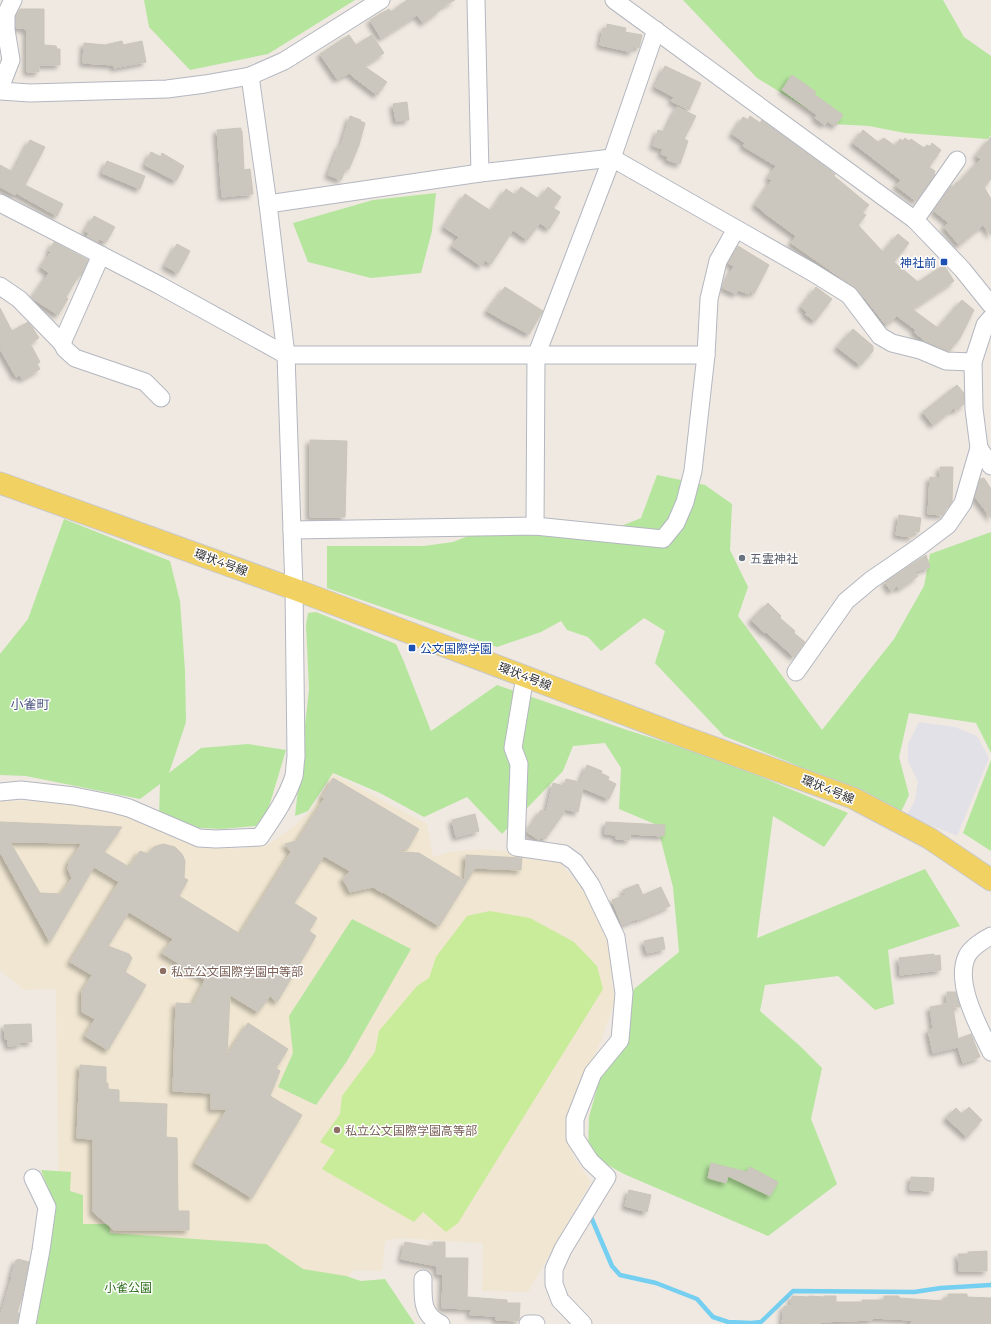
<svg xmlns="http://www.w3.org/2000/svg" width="991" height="1324" viewBox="0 0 991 1324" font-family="Montserrat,'Noto Sans JP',sans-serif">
<defs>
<filter id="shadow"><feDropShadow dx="-3.5" dy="3.5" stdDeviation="2" flood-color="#0004"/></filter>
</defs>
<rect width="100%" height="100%" fill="#efe9e1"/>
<!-- industrial -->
<polygon fill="#e3e1e8" points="919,722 955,727 977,736 989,758 957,836 907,815 915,800 918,782 908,761 908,744"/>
<!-- education -->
<polygon fill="#f0e6d1" points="333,774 427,824 433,857 450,852 483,849 555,857 593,901 609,938 612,985 615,1000 602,1039 571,1105 568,1128 573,1156 591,1182 528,1292 482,1291 483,1243 400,1238 385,1241 382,1271 353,1270 334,1298 59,1238 56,989 24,990 0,970 0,801 75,801 125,813 174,835 233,849 268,845 294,826 311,810"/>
<!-- green -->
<g fill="#b6e59e">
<polygon points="144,0 355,0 268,54 190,70 149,27"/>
<polygon points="683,0 943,0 964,37 991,56 991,135 988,139 905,133 869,126 832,124 757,78"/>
<polygon points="436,193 432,231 421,273 371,278 308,262 293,223 373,200"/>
<polygon points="657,475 705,485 732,504 730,550 748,587 738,616 822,730 894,639 924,586 930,554 991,532 991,753 976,723 909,713 899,757 909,795 901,812 789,762 724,736 655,663 665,631 644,618 601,651 588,637 567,630 561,621 541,632 497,647 327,588 327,546 424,546 453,542 496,525 591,538 641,518"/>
<polygon points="64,519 170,561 180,601 185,670 186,722 169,773 201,748 248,744 286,750 268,810 256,826 221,829 182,827 159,816 160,784 140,799 26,776 0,775 0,654 28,619"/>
<polygon points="316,612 396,644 404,662 431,731 497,685 624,729 723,761 848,813 824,847 773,816 757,938 925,869 960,926 888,950 894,1004 875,1010 838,976 765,985 760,1011 800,1046 822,1068 811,1119 837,1184 768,1236 624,1174 588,1154 589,1117 612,1035 634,989 679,952 673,887 657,825 619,809 621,768 605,743 573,746 563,771 502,834 467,797 424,817 380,793 333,773 308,811 295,816 309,689 306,625 308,613"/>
<polygon points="991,760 991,851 963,833"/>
<polygon points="352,919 411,949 347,1061 316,1105 278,1087 293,1053 289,1016"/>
<polygon points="41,1170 71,1172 70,1191 83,1195 83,1224 110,1224 110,1233 266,1244 303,1269 346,1276 361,1281 385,1279 415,1324 35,1324 55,1208"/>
</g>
<!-- pitch -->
<polygon fill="#c9ec9a" points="490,911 530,918 574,942 597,966 603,989 458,1223 446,1232 423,1212 414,1222 322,1169 335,1150 320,1142 340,1114 342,1096 375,1052 379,1031 417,986 429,978 436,957 467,916"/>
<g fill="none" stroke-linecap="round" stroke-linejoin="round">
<!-- stream -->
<polyline stroke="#75cff0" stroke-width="4.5" points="591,1217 612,1266 620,1275 656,1283 697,1299 713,1317 728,1322 751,1323 761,1322 793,1291 914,1292 941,1288 991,1285"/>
</g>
<!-- building -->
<g fill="#cbc7bf" stroke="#cbc5ba" fill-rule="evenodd" filter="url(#shadow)">
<polygon points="407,0 455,0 439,8 440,10 423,23 417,15 381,38 370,20 389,9 391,12"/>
<polygon points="20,9 44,9 44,45 56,46 57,49 60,49 60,65 39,65 39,72 27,72 27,30 25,30 25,28 16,28 16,16"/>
<polygon points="607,24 626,28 625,32 642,35 639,48 633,46 632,52 600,45 603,28 607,29"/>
<polygon points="349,35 356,45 372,35 384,53 364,66 387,82 377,95 352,76 350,73 337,79 320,54"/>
<polygon points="122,41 123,45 142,41 146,62 114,68 114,65 83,63 84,43 105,45"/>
<polygon points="665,66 701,83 689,110 671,101 674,97 655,87"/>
<polygon points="792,75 816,92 814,94 843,115 835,126 827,121 825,125 815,118 817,115 782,90"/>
<polygon points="407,102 409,120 396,121 393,104"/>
<polygon points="677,107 696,116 684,139 688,141 680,164 667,160 668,157 661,154 663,149 653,146 658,130 665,132"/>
<polygon points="350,116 361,120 360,121 365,123 359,145 349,169 346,168 341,180 328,175 339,146 341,146"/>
<polygon points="750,116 760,123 762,120 835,174 834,176 869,205 862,213 866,215 858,225 883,252 898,234 909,243 894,262 918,282 944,265 954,281 912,309 938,328 962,300 974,310 960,338 949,351 925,341 914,332 916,330 897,316 886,325 867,301 854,287 791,243 796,236 763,212 763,211 755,205 772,180 768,178 776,166 743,146 745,143 732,134 743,117 748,120"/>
<polygon points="241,128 241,131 242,131 244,170 250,169 253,194 222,197 217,130"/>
<polygon points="863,130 878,142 884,138 895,146 900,139 903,141 905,138 909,141 911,139 924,148 927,145 930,147 932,143 941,150 929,167 935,171 934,174 935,175 916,201 896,186 901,180 853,143"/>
<polygon points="991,137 991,179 984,187 991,199 991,235 983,225 959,245 944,227 949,223 934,211 951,186 953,187 957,182 958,183 981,159 976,156"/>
<polygon points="30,140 45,147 25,185 63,204 57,216 16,193 15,195 0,187 0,165 13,172"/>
<polygon points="151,152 161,157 162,153 184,166 176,181 145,165"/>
<polygon points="107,161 145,176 140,189 102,173"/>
<polygon points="521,187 539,199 548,187 561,197 553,208 560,212 549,229 540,223 527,240 513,230 491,264 485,260 481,266 452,246 459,237 444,227 465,194 491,211 506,189 515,195"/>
<polygon points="94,216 115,227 106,242 99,239 98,242 87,237 89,233 85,231"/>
<polygon points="54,242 88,260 81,276 79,275 66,297 68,299 58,315 32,298 49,273 41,267 51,252 49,251"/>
<polygon points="177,244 190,251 178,273 165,266"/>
<polygon points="738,246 769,265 754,294 750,291 749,294 738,290 736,294 723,288 734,266 728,263"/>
<polygon points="505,287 543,311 529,334 504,321 487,311"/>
<polygon points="816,287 832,299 815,321 805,314 807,312 801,307"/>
<polygon points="0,308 12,331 28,322 32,327 39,338 30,343 40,362 37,364 40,369 22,379 20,375 16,377 0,349"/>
<polygon points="853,329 873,346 873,351 860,365 837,347"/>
<polygon points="957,385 964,393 964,404 955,411 954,408 933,425 923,412"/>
<polygon points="310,440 347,441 345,517 310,517"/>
<polygon points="940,467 953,467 952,502 948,507 947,507 943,515 928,514 930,477 940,478"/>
<polygon points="984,478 991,489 991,518 975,497 980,479"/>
<polygon points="899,515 921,518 919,532 913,532 912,537 896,535"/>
<polygon points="926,555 930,567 915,572 918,576 899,589 897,586 891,591 885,582"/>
<polygon points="768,603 781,616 780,618 795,631 794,633 805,642 794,657 766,632 765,633 751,620"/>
<polygon points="587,765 602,771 601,773 609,777 608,780 616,784 609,799 583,788 578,812 564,809 564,813 545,839 541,837 539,840 527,832 541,810 546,813 553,783 564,786 566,779 580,782"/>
<path d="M333,778L419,829L408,848L396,852L419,853L465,881L466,855L522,858L521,870L475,868L439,926L383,892V893L373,887L350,892L343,879L350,871L324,856L294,903L317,918L309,931L316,936L277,1002L270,996L258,1012L230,995L227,1055L248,1023L288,1049L276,1068L280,1071L270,1096L302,1115L252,1198L195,1163L227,1109H211V1093L173,1091L176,1003L193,1004L205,980L162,953L173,939L129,912L108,946L129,954L132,958L125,972L146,985L108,1050L85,1036L95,1019L82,1012V991L92,975L70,962L119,882L94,867L50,942L0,852V822L122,827L104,852L129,867L140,851L148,854L154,847L163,844L175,847L182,854L185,861L184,878L188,880L179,896L240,934L291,852L285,844L297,841L324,799L322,797ZM10,842L82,843L69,862L68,869L72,878L61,894L40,893Z"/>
<polygon points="475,814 479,831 456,837 452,820"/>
<polygon points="606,822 665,825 664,836 630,834 630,840 616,839 616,835 605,834"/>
<polygon points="638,884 643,895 661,887 670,906 637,920 636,919 622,925 612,900 625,895 623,890"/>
<polygon points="663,937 665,949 647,953 644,941"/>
<polygon points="934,954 934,956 940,955 941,970 900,975 899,958"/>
<polygon points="947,992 956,992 960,1007 953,1007 958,1039 971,1034 980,1057 963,1063 958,1047 933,1053 928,1030 933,1029 930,1007 947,1004"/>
<polygon points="31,1024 32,1042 19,1042 20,1045 8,1046 8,1039 5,1039 4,1025"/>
<polygon points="80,1065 106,1067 106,1083 108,1083 108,1089 119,1090 119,1102 167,1104 166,1137 177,1138 178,1211 189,1211 189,1230 114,1230 93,1212 93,1139 77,1138"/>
<polygon points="969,1107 982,1120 967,1137 946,1118 956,1108 962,1114"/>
<polygon points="711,1163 747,1172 750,1167 778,1182 770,1196 728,1176 726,1183 708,1178"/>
<polygon points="911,1177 934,1178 933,1191 910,1190"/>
<polygon points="629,1190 651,1195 647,1212 625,1206"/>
<polygon points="405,1242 433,1247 433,1242 445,1242 445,1258 468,1258 467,1297 507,1300 507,1303 520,1303 519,1321 496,1320 496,1316 470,1315 471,1309 442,1308 443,1274 437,1274 437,1266 401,1259"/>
<polygon points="987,1251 987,1271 959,1271 958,1254 968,1254 968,1252"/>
<polygon points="18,1259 29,1262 22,1297 17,1313 19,1313 17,1324 0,1324 0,1317 12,1277 11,1277 16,1260 18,1260"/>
<polygon points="948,1294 967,1294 967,1297 991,1298 991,1324 911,1324 912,1320 872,1318 872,1320 820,1322 820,1324 782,1323 784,1306 791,1306 792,1296 809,1297 809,1296 824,1297 824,1296 836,1296 836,1302 862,1302 862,1300 884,1300 884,1296 899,1296 899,1298 943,1301 944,1298 948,1298"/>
</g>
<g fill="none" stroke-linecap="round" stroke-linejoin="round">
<!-- minor casing -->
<g stroke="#b4b7c1" stroke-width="19">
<g id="minor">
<polyline points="476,0 480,173"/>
<polyline points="614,0 915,220 962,269 991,305"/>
<polyline points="0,88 11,60 6,30 6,14 13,0"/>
<polyline points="0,91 30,93 167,89 205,84 250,76 284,61 381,0"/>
<polyline points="0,203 159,285 286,355 706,355"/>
<polyline points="268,204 480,173 612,158 812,272 849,295 880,336 892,343 920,350 946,361 973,362"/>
<polyline points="915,220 957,160"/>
<polyline points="0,286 19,299 62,343 65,349 75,358 145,382 161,398"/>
<polyline points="62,343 101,255"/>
<polyline points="979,448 991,466"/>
<polyline points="535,526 536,356 612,158 656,30"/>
<polyline points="292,530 535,526 663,539 676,523 685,502 693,471 706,355 709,299 718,261 736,229"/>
<polyline points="796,672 846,601 871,580 919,547 948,525 963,503 979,448 974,409 973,362 985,325 991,318"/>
<polyline points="525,676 513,748 519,764 516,847 564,854 575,862 591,885 616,937 624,993 620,1040 593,1073 575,1119 575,1138 590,1161 607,1177 563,1249 554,1269 554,1284 560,1300 583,1324"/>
<path d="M0,792L21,790L74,796L114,804L129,808L199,838L216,839L260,837C273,818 287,798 294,776C295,770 295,763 296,757L294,589L286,355L268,204L250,76"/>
<path d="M991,936C983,940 971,948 967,956C954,983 979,1027 991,1052"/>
<path d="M423,1279C423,1298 421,1315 441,1324"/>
<polyline points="27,1324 41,1250 47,1207 33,1178"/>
<polyline points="528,1324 536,1324"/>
</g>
</g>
<!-- major casing -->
<g stroke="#c9c9c9" stroke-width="23">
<polyline id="major" points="0,483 294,589 682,736 853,798 929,838 991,880"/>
</g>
<!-- minor -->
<use href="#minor" stroke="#fff" stroke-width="17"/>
<!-- major -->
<use href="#major" stroke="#f2d163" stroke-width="21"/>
</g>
<!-- markers -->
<g fill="#1a4fb4" stroke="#fff" stroke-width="1.5">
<rect x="940" y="258" width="8" height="8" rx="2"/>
<rect x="408" y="644" width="8" height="8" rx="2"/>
</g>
<circle fill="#6b7280" stroke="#fff" stroke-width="1.5" cx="742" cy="558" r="4"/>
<g fill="#8d6e63" stroke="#fff" stroke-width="1.5">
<circle cx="163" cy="971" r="4"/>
<circle cx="337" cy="1130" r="4"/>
</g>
<g text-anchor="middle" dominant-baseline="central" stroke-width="3" stroke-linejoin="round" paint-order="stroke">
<!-- transit labels -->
<g font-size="12" fill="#164399" stroke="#fff" text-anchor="end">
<text x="936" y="262">神社前</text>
<text x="420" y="648" text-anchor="start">公文国際学園</text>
</g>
<!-- worship labels -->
<g font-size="12" fill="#5b616d" stroke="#fff" text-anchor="start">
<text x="750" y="558">五霊神社</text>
</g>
<!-- street labels -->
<g font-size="12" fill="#2e2e2e" stroke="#fff">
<text transform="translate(221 562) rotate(20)">環状4号線</text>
<text transform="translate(525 676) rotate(21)">環状4号線</text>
<text transform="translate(828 789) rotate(22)">環状4号線</text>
</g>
<!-- education labels -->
<g font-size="12" fill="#785e54" stroke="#fff" text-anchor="start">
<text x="171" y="971">私立公文国際学園中等部</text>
<text x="345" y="1130">私立公文国際学園高等部</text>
</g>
<!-- park labels -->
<g font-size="12" fill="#2c6e1b" stroke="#fff">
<text x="128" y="1287">小雀公園</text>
</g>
<!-- neighbourhood labels -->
<g font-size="13" fill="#4d5680" stroke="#fff">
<text x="30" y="704">小雀町</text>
</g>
</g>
</svg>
